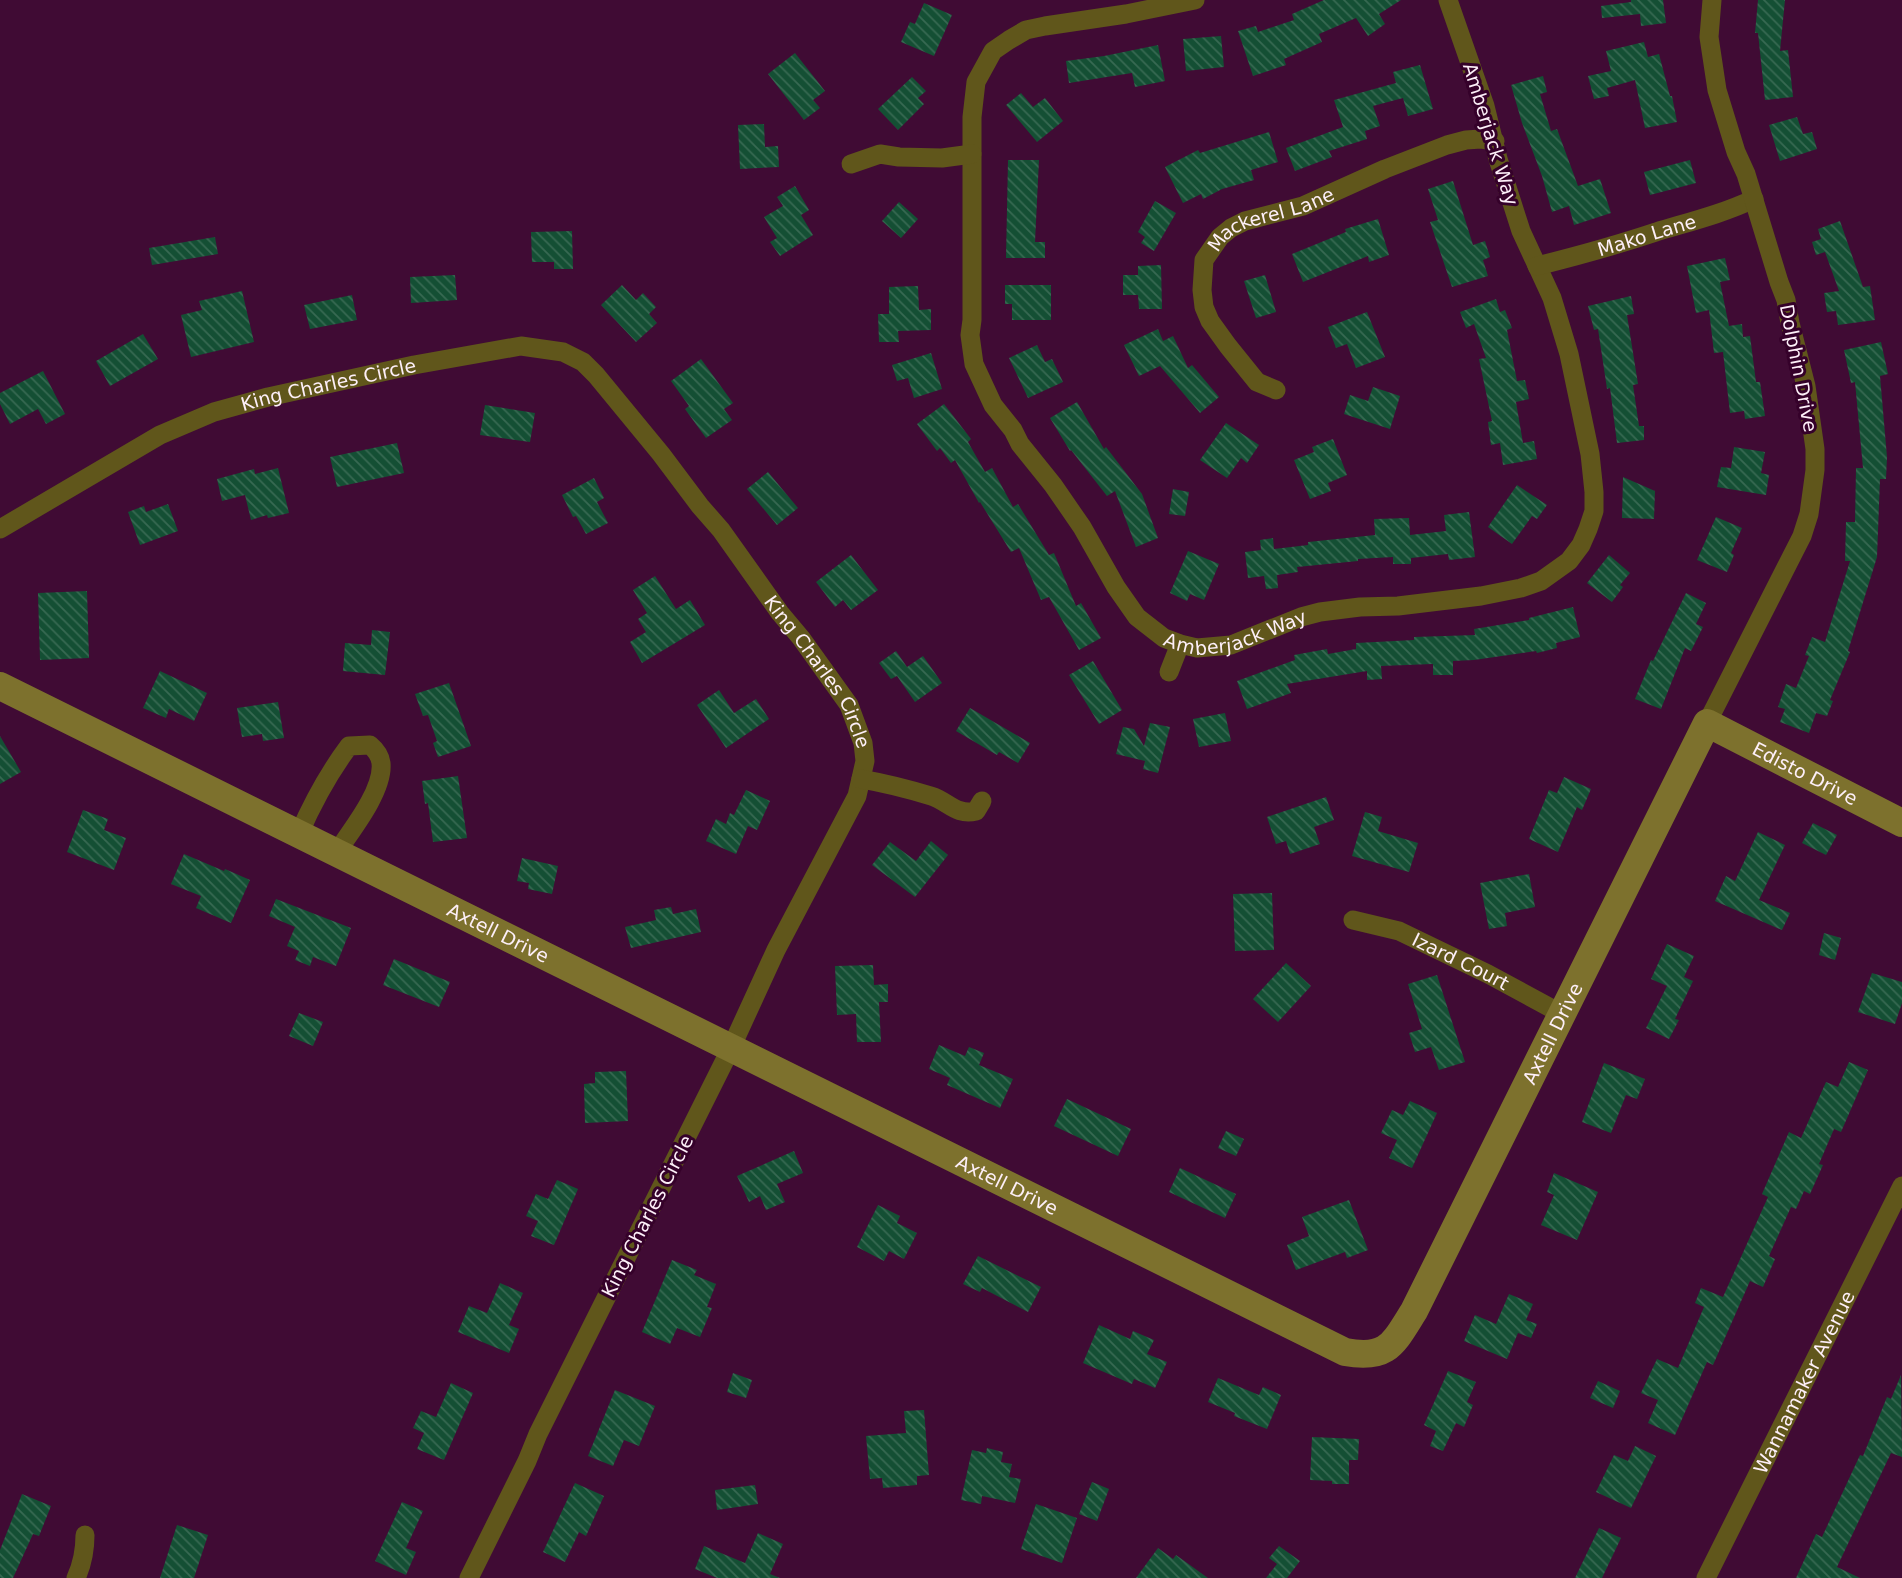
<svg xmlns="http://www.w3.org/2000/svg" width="1902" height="1578" viewBox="0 0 1902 1578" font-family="'DejaVu Sans',sans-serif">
<defs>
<pattern id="building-back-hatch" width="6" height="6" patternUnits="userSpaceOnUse" patternTransform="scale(1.75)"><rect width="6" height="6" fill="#144f34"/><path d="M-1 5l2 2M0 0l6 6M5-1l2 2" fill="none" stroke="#376952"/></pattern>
</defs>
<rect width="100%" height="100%" fill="#400b34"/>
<!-- building -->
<g fill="url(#building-back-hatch)">
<polygon points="1324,0 1401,0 1379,14 1385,24 1368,36 1356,18 1319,34 1322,42 1284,59 1286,65 1253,76 1238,31 1256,26 1258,32 1294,20 1292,14"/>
<polygon points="1631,0 1663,0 1666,23 1641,26 1640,14 1602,18 1601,6 1631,2"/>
<polygon points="1758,0 1785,0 1780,51 1788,50 1793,97 1765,100 1758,33 1755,33"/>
<polygon points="924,3 952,15 934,56 901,42 910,22 915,24"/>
<polygon points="1221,36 1224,67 1186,71 1183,39"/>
<polygon points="1644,42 1648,57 1659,54 1670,96 1672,96 1677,122 1645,128 1635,80 1607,88 1609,96 1594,99 1588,76 1611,71 1606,51"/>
<polygon points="1158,45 1165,81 1135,87 1132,73 1069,83 1066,61 1104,56"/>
<polygon points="795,53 825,91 813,100 820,108 804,120 768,74"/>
<polygon points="1420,65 1433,109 1408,116 1403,98 1373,106 1380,126 1365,131 1367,139 1329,151 1332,157 1295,171 1286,148 1343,127 1334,100 1396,83 1393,72"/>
<polygon points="1543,76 1547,92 1540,94 1551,131 1557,129 1578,186 1600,179 1611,213 1574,225 1569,206 1552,212 1542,176 1522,123 1511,85"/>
<polygon points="912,77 926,91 918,98 924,104 898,130 878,109"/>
<polygon points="1021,93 1033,107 1045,98 1063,121 1037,142 1006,105"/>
<polygon points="1797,117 1803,134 1812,132 1817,149 1780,161 1769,125"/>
<polygon points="764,124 765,147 778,146 779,167 740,169 738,125"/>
<polygon points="1269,132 1278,162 1251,170 1254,180 1222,189 1203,199 1201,194 1183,203 1165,167 1198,150 1200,153"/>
<polygon points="1008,160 1039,160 1035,242 1045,242 1045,258 1006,258"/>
<polygon points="1690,160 1696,183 1650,195 1644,172"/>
<polygon points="1453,181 1473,245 1485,241 1490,257 1483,260 1488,276 1452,287 1430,222 1438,220 1428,189"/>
<polygon points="795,186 809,210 801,215 813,235 780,256 770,242 777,238 764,217 783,206 777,197"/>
<polygon points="1155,201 1176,213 1154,251 1141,243 1145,237 1138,232"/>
<polygon points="899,202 918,219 901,238 882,221"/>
<polygon points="1378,219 1389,255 1369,262 1368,256 1303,282 1292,254 1346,232 1345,229"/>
<polygon points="1840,221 1863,287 1870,286 1875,320 1838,325 1836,311 1827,312 1824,293 1839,291 1825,252 1816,255 1812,242 1821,239 1818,229"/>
<polygon points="572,231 573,269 554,269 554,262 532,262 531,232"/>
<polygon points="215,237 218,254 152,265 149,248"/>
<polygon points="1725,258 1730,280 1720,282 1729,326 1742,324 1743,337 1750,336 1756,382 1760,382 1765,416 1745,419 1744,411 1730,413 1723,352 1714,353 1709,310 1696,313 1687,266"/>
<polygon points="1161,265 1162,309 1139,309 1138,295 1123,295 1123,275 1138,275 1138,266"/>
<polygon points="455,275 457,300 411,303 410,277"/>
<polygon points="1265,275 1276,312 1256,318 1244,281"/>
<polygon points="622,285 636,300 643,293 656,307 649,314 657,323 636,342 601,305"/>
<polygon points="1005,285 1051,285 1051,320 1012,320 1012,304 1005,304"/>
<polygon points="918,286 919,310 931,309 931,330 898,331 899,342 879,342 878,314 889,314 889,287"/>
<polygon points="242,291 254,342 191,357 181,315 202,310 199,301"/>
<polygon points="352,295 357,320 310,329 304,305"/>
<polygon points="1631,296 1634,314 1627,315 1638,384 1633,385 1639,426 1644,426 1644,440 1617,443 1610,388 1607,389 1598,329 1594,330 1588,306"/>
<polygon points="1496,299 1500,312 1505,310 1512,328 1507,330 1517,381 1525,380 1529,399 1516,402 1523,443 1534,441 1537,459 1503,465 1500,443 1491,445 1488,422 1492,421 1479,359 1486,358 1474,324 1466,328 1460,312"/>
<polygon points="1367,312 1385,357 1356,368 1347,344 1336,348 1328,327"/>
<polygon points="1158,329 1163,341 1173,336 1188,368 1192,365 1219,397 1200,413 1160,366 1139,376 1124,345"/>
<polygon points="143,334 158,359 110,386 96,361"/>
<polygon points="1881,342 1888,374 1880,376 1887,457 1886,479 1880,479 1877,557 1848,651 1850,652 1830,700 1833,701 1827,716 1816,713 1809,733 1780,722 1785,709 1778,707 1786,684 1796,688 1809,656 1805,655 1812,637 1825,642 1850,561 1845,561 1846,522 1855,522 1856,468 1863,468 1855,382 1851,383 1844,350"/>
<polygon points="1037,345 1045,362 1052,359 1063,382 1028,398 1009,358"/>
<polygon points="931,353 942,389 914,398 908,378 897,381 892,365"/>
<polygon points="701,359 733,403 724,409 732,420 706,438 685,409 689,406 671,381"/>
<polygon points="43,371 65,414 46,424 38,409 10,424 0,404 0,393"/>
<polygon points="1373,387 1400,396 1390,429 1344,414 1350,395 1368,401"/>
<polygon points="1077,402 1104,449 1106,447 1142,494 1158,538 1136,547 1115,491 1107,496 1071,450 1070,451 1050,418"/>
<polygon points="944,404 971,439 968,442 985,472 992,468 1013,507 1018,504 1049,555 1054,553 1076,606 1081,603 1101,638 1079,650 1049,597 1041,600 1019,548 1011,552 980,502 979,503 955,460 951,463 940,448 937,451 917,424"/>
<polygon points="485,405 535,413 530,442 480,435"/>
<polygon points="1226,423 1259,445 1247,463 1241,458 1227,478 1200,460"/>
<polygon points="1333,439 1347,475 1328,483 1331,491 1310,499 1294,460 1314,452 1312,447"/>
<polygon points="397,443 404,473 337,487 330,457"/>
<polygon points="1734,447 1765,452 1761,473 1769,475 1766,495 1717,487 1721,467 1731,468"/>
<polygon points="278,468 289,513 268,518 267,515 251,520 245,495 222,501 217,479 254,469 255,474"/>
<polygon points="768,472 798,508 777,525 747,489"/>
<polygon points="1623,477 1655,491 1654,519 1622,518"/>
<polygon points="594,478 604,498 597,502 608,523 586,534 576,516 573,517 562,495"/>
<polygon points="1517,485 1547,505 1537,519 1532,516 1512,544 1488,527"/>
<polygon points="1173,489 1189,492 1185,516 1169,514"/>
<polygon points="168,504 178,531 140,545 128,512 144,506 146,512"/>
<polygon points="1469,512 1475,557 1449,560 1448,554 1411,558 1411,564 1393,564 1393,557 1358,559 1358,561 1297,567 1298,572 1277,575 1278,588 1266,589 1264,576 1248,578 1245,552 1261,550 1260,540 1273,538 1274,549 1308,545 1308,542 1375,535 1374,519 1409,518 1410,535 1446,531 1444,515"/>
<polygon points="1716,517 1742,528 1731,553 1734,555 1727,572 1697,560"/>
<polygon points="1188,551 1219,564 1204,600 1190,594 1187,601 1170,593"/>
<polygon points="851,555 878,590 851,610 843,600 835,607 816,582"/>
<polygon points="1609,555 1630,573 1620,585 1623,587 1612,602 1587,583"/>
<polygon points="655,576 676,609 690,600 705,625 642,663 630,642 646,632 638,619 647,613 633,590"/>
<polygon points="87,591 89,658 40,660 38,593"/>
<polygon points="1686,593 1706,603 1696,624 1703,627 1691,651 1685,648 1661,709 1635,699 1651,660 1653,661"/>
<polygon points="1573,607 1580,637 1556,643 1557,648 1537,653 1536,651 1474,660 1453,661 1453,675 1433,675 1433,664 1381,666 1382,679 1367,680 1367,671 1287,684 1291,693 1247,709 1237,681 1295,660 1294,655 1327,649 1328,654 1356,649 1356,643 1414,640 1414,637 1475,635 1474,629 1529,620 1529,618"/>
<polygon points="372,630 390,632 385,675 343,671 345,643 371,645"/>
<polygon points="896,651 907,667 923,656 942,683 915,702 897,676 891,679 879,663"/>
<polygon points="1093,661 1122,710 1099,724 1069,675"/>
<polygon points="160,671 207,693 194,721 169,709 166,718 143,708"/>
<polygon points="449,683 471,746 438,757 433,743 437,741 428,715 423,716 415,694"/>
<polygon points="719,690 734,713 756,699 769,719 726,748 697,705"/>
<polygon points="278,702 284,738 263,741 262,734 242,737 237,708"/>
<polygon points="970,708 1030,743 1018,763 999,752 997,755 956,731"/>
<polygon points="1225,713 1231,741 1199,747 1193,719"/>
<polygon points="1150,723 1170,727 1158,773 1143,769 1145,761 1116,754 1123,727 1134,729 1144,746"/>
<polygon points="0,736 21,772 0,784"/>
<polygon points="458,776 467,838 433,842 428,803 425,804 422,781"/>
<polygon points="1564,777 1591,789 1582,810 1577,807 1558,852 1529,839 1549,790 1557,793"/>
<polygon points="746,790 770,801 757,830 748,826 736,854 706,841 716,819 726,824 730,813 734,815"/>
<polygon points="1326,797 1334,820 1314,827 1320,844 1290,854 1286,841 1276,844 1267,817"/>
<polygon points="83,810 108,819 104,830 126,838 114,870 67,852"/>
<polygon points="1365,812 1382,817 1378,831 1418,843 1409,872 1352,856"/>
<polygon points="1813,823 1837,835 1826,855 1802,843"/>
<polygon points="1758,832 1785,845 1759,900 1790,913 1782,930 1715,901 1726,876 1735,881"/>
<polygon points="931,841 948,855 915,897 872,865 890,842 916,861"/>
<polygon points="184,854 224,871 225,869 250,880 231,923 196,908 201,896 171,884"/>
<polygon points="522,858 558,866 552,894 528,889 529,883 517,881"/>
<polygon points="1529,874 1535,907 1505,913 1507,926 1489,929 1480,883"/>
<polygon points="1272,893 1274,950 1235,951 1233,894"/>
<polygon points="276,899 351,928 336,966 313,957 310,966 295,960 299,951 287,946 295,927 269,916"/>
<polygon points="671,907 673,914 696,909 701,932 631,948 625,927 656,920 654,910"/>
<polygon points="1824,933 1841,938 1835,960 1819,955"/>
<polygon points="1667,944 1694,956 1684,977 1693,981 1675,1019 1679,1020 1669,1039 1646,1028 1667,986 1651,979"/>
<polygon points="394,959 450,982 439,1007 383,985"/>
<polygon points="1286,963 1311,986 1278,1022 1253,999"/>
<polygon points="873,965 874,985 888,984 888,1002 879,1002 881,1042 857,1042 856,1014 837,1015 835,966"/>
<polygon points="1872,973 1902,982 1902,1003 1895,1024 1858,1012"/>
<polygon points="1437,975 1465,1062 1439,1070 1431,1047 1415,1052 1409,1033 1422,1029 1408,984"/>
<polygon points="299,1013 323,1022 313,1046 289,1036"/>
<polygon points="939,1045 965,1056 969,1047 984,1053 979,1065 1013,1079 1000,1108 947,1085 950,1078 929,1069"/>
<polygon points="1849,1062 1868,1070 1841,1132 1834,1129 1819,1164 1823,1165 1810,1194 1804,1191 1796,1209 1791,1207 1769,1256 1775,1259 1763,1287 1750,1281 1713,1365 1707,1362 1675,1435 1648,1423 1658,1400 1641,1393 1657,1359 1678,1368 1704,1307 1695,1303 1701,1288 1723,1297 1768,1197 1762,1194 1789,1132 1801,1138 1826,1082 1838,1087"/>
<polygon points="1604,1063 1645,1079 1637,1099 1626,1095 1611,1133 1582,1122"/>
<polygon points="626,1071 628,1121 585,1123 584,1084 595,1083 595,1072"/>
<polygon points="1067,1099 1131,1129 1118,1156 1054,1126"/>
<polygon points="1410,1101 1437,1113 1412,1168 1389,1158 1397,1140 1381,1133 1392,1110 1403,1115"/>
<polygon points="1226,1131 1244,1139 1236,1156 1218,1148"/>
<polygon points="794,1151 803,1173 777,1184 785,1202 766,1210 760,1196 749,1202 737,1176"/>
<polygon points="1180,1168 1236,1194 1225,1218 1169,1192"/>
<polygon points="1554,1173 1598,1192 1577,1240 1541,1225 1554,1195 1547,1192"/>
<polygon points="557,1180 578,1189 554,1245 531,1236 538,1221 526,1216 536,1194 548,1199"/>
<polygon points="1349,1200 1368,1250 1347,1258 1345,1252 1296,1270 1287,1245 1309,1236 1302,1217"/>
<polygon points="878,1205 900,1216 897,1223 917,1233 904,1259 889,1251 884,1261 857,1247"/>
<polygon points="978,1256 1041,1287 1028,1312 982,1288 980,1292 963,1284"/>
<polygon points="672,1260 697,1270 694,1275 716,1284 707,1307 712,1308 700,1337 677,1328 670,1344 642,1332"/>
<polygon points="500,1283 523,1293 509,1325 519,1329 509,1353 458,1332 469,1306 487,1313"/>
<polygon points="1509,1294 1533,1304 1526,1320 1537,1324 1531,1338 1518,1333 1507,1359 1464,1341 1475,1315 1496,1324"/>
<polygon points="1099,1325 1130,1339 1133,1331 1154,1340 1147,1354 1167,1362 1155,1388 1134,1379 1132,1384 1083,1363"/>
<polygon points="1448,1371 1476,1382 1467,1402 1473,1405 1464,1427 1456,1423 1443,1451 1430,1446 1436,1431 1424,1425"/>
<polygon points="733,1373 752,1380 746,1398 727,1392"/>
<polygon points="1901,1375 1902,1457 1891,1453 1837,1567 1860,1578 1796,1578 1816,1534 1822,1537 1860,1455 1863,1456 1887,1397 1891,1399"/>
<polygon points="1218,1378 1259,1395 1263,1387 1281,1395 1267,1429 1234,1416 1235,1413 1208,1402"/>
<polygon points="1598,1381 1620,1391 1613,1408 1590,1398"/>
<polygon points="451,1383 473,1393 444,1460 417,1449 424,1433 413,1428 421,1411 436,1417"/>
<polygon points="615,1390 655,1406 639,1446 624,1440 613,1466 588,1456"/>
<polygon points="924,1410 929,1475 917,1476 917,1485 883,1488 882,1478 870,1479 866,1436 906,1433 904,1411"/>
<polygon points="1312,1437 1359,1439 1358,1460 1349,1460 1349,1484 1332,1484 1332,1481 1310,1480"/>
<polygon points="1635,1446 1656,1456 1631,1508 1596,1492 1614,1455 1628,1461"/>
<polygon points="987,1448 1003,1452 1001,1462 1012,1464 1009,1477 1021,1479 1015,1503 982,1496 981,1504 961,1500 972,1450 986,1453"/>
<polygon points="1092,1482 1109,1489 1097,1521 1079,1514"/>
<polygon points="575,1483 604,1496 586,1536 579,1532 565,1562 543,1552"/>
<polygon points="755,1485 758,1504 717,1510 715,1490"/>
<polygon points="22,1494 51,1506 39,1536 33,1534 13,1578 0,1578 0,1550"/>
<polygon points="402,1502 423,1511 406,1548 416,1552 406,1575 375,1561"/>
<polygon points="1036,1504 1077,1518 1062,1563 1021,1549"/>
<polygon points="177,1525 208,1535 194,1578 160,1578"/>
<polygon points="1599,1528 1621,1538 1602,1578 1575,1578"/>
<polygon points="758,1533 783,1544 770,1574 780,1578 717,1578 695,1569 704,1546 745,1563"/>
<polygon points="1279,1546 1300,1561 1287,1578 1266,1578 1277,1564 1269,1558"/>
<polygon points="1158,1548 1173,1559 1176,1555 1208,1578 1136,1578"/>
</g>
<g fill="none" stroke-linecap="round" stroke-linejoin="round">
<!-- street -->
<g stroke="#60561b" stroke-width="19">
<path id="s1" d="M1195,0L1126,14L1045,26L1026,30L1009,40L993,51L976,82L972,117V320L970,335L974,364L993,405L1013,430L1020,444L1053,485L1082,527L1116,587L1137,617L1164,638L1180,644L1197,648L1231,645L1301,617L1320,612L1360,607L1398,606L1481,596L1521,588L1541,581L1569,561L1581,545L1588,529L1594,511V492L1590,454L1569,354L1552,298L1521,231L1498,159L1485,106L1448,0"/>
<polyline points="851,164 880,154 899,157 942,158 972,154"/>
<path id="s2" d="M1537,266C1577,256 1617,245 1656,232C1689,222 1722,214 1754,199"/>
<path id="s3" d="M1276,390L1257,382L1228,346L1210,321L1204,307L1202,290L1204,260L1220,237L1231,228L1245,221L1303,206L1385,169L1447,145L1466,140L1481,139L1495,141"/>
<path id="s4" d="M0,529L160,435L214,412L268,397L414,365L521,346L563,352L583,362L596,375L661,454L700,506L721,530L780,613L801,638L849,705L863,743L865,761L857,796L776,950L731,1048L538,1434L527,1461L469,1578"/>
<polyline points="1169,672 1180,644"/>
<polyline points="1707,723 1802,536 1809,514 1815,470 1815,449 1806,386 1790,323 1786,300 1779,282 1746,174 1736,152 1717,90 1709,37 1712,0"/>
<path d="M861,779C884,783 908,789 931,796C948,801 956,816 976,811L982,801"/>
<path d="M299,834C313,802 328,774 349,746L370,745C376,750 380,755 381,763C384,790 351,831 336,853"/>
<path id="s5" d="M1353,920L1399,931L1488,974L1562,1014"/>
<path d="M76,1578C82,1565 85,1550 85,1535"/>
<path id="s6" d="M1706,1578L1902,1186"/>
</g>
<!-- secondary -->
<path stroke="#7d712d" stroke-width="28" id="s7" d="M0,686L1345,1352C1388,1360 1393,1344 1414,1311L1707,723L1902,823"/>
</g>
<g text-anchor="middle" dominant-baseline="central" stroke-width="6" stroke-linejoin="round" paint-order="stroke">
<!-- street labels -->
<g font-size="19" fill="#fdeff8" stroke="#35012a">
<text transform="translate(1491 134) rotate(73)">Amberjack Way</text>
<text stroke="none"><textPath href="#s3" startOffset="242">Mackerel Lane</textPath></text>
<text stroke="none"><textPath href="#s2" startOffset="114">Mako Lane</textPath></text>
<text transform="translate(1799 368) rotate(79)">Dolphin Drive</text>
<text stroke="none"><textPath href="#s4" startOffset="362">King Charles Circle</textPath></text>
<text stroke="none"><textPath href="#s1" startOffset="940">Amberjack Way</textPath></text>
<text stroke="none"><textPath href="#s4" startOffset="1013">King Charles Circle</textPath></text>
<text stroke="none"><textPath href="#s7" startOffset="2357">Edisto Drive</textPath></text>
<text stroke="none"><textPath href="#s7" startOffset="556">Axtell Drive</textPath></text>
<text stroke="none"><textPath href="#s5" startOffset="116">Izard Court</textPath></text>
<text stroke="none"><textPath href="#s7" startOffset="1900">Axtell Drive</textPath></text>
<text stroke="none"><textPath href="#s7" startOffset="1124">Axtell Drive</textPath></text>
<text transform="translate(647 1216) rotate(-63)">King Charles Circle</text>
<text stroke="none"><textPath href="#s6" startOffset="219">Wannamaker Avenue</textPath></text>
</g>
</g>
</svg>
